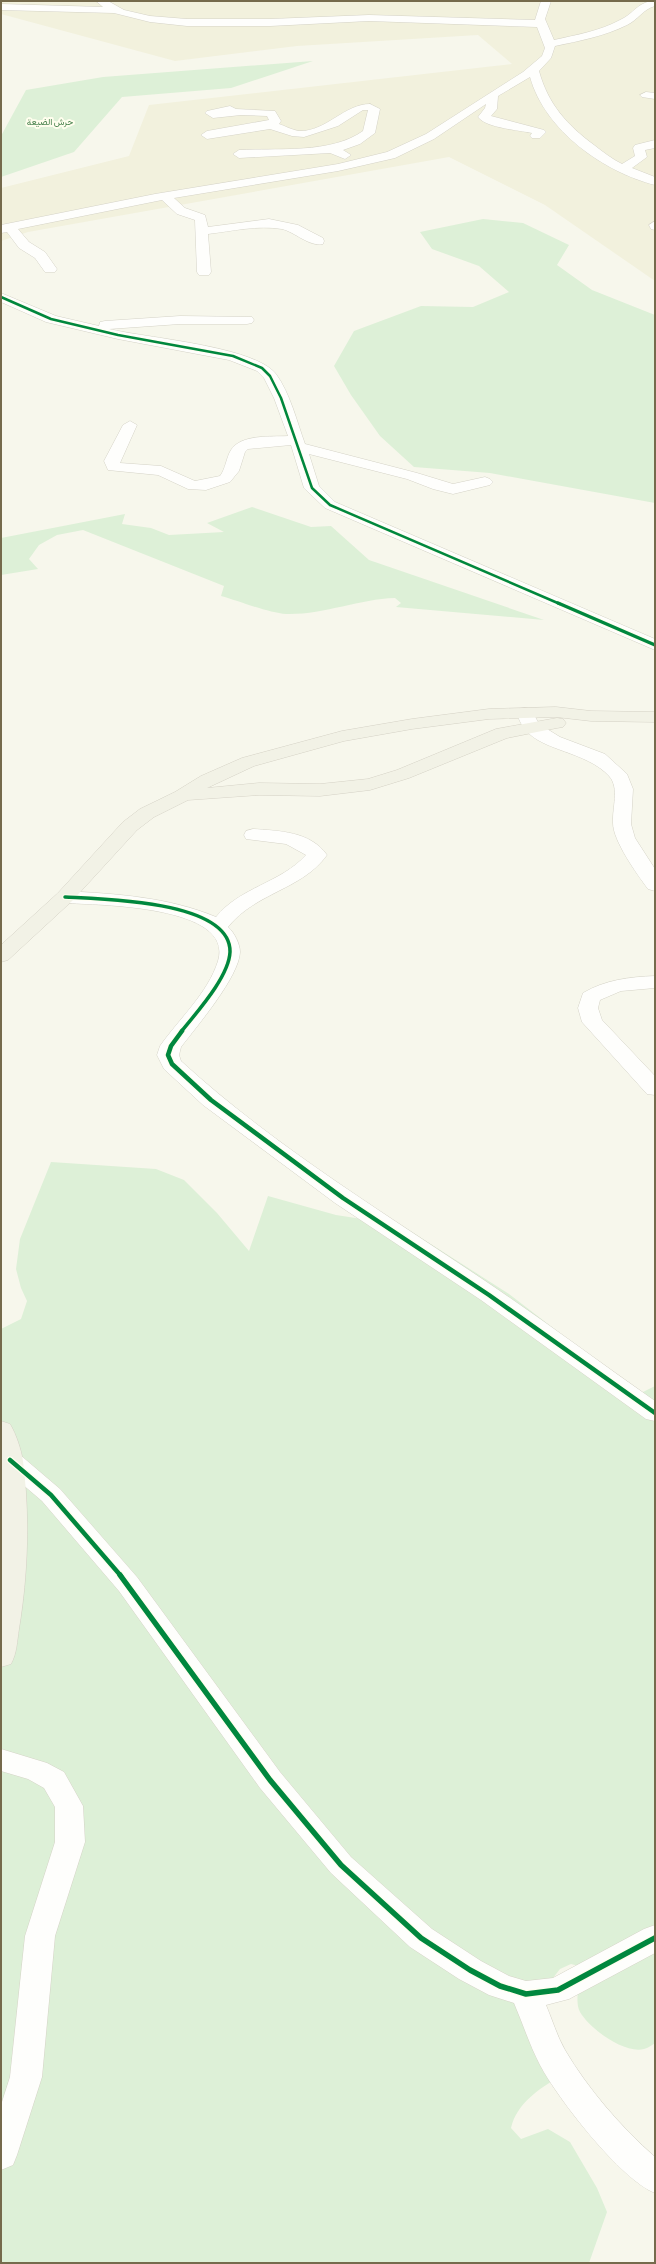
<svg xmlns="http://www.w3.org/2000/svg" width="656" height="2264" viewBox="0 0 656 2264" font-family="'Sofia Sans Condensed',Vazirmatn,sans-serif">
<rect width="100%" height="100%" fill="#f7f7ec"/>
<!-- residential -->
<polygon fill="#f2f1dd" points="1,1 655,1 655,281 545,205 449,157 28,232 1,241 1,188 129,156 149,105 512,64 478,35 297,46 175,61 1,14"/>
<!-- green -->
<g fill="#ddf0d7">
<polygon points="313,61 231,88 122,97 74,152 1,177 1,136 26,90 103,77"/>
<polygon points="483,219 523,223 569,245 557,265 592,290 655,315 655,503 490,473 414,467 380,436 351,395 334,366 354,331 421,306 473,307 509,292 479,266 432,249 420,232"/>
<path d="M252,507L311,527L331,526L369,560L544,620L396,607L401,603L395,598C359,599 323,615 286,614C269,613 239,601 221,596L224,586L83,530L57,535L39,545L29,559L38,569L1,575V538L125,514L122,524L151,528L169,535L224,532L207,523Z"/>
<path d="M51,1162L156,1169L184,1180L217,1213L249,1251L268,1196L336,1215L401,1225L509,1294L639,1394L655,1386V2043C652,2045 648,2048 644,2049C624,2054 590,2029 580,2012C574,2001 580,1979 583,1967L571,1964L560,1969L539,1996L559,2077C539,2089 517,2103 511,2128L521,2139L548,2129L570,2142L597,2188L607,2212L589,2263H1V1329L21,1319L27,1301L21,1288L16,1269L20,1239Z"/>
</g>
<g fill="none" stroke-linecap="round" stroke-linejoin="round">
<!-- minor casing -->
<g stroke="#d5d3c7" stroke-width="1">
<g id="minor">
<path d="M96,1H108L124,10L150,16L187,19H270L369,15L535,20L541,1H551L545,19L554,40C576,35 600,31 620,20C634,14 638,1 655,1V6C643,9 638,20 627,25C605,36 579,41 555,46L551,58L539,71C548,104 567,125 594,145C603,152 612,159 622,164L635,156L633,148L635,145L655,140V148L645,150L647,157L632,168L655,177V185C604,172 545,131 530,77L498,96L497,109L491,116L544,130L546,132L540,138H532L530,136L532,133C519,130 486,128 478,117L485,108L486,104L434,139L395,158L338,171L174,198L185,208L205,215L208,227L269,219L298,225L323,238L324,241L323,244C309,247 295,232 282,229C258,225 232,231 208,234L211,272L209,275H199L197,272L195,220L177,214L162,200L18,229L29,242L45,252L57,269L55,272H45L35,258L19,248L7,232L1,233V225L155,194L338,164L387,152L426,134L523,72L542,56L545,48L537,27L369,21L270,26H187L150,22L114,13L1,10V4L103,7Z"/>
<polygon points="646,92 655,93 655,99 642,97 640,95"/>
<path d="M370,104L380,109L375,133L360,144L343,150L351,155L345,159L330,153L239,158L233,154L239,150C277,148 331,154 363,131L368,110H363L338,126L304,137L292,136L270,129L207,139L201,135L207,131L269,120L267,116L241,115L213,118L205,113L207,111L230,106L236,109L275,111L281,121L279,124C285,126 292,130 299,131C326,132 344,104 370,104Z"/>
<polygon points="655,221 655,230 651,229 649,225"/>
<path d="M1,293L56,316L99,326L100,322L105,321L180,316L252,317L254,320L252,323L247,324H180L109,329C146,338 254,346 276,374C290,393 297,422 305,444L417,473L453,484L485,477L490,479L493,482L490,485L453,494L433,489L407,479L309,454L319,486L335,502L655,639V650L325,508L304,488L291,445L248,449L245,452L239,471L230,482L206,490L188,489L158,475L108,470L104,461L123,425L130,421L137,425L120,463L161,466L195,481L220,476C226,468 226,458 231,450C241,434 271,437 288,436L274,398L264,378L257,371L229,360L118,339L46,322L1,302Z"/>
<path d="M525,708L531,709L539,724L560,737L605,754L627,774L633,789L631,824L635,838L655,869V891L648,889C637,874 613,841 613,823C612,808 620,788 609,776C586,751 541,751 525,729C521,725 519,718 516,713L519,709Z"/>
<path d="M253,829C279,831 310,831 327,855C302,890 256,892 228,927C234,932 240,944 240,952C239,977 197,1026 181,1047L179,1055L181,1061C277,1149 390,1216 497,1289C550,1325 602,1364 655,1401V1421L646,1419L481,1300L335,1203L203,1105L164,1069L157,1055L160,1046C179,1019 208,993 218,961C235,905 97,905 65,903L58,901L55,897L58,893L65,891C117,894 168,897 216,917C240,887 281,883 306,855L286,844L246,839L244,835L246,831Z"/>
<path d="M655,976V988L621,991L600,1000L598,1008L602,1020L655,1076V1095L647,1094L582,1022L578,1008L583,993C605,980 629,977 655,976Z"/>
<path d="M10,1451L19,1454L60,1489L137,1577L280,1772L351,1857L432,1929L481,1961L509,1976L526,1981L553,1978L644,1929L655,1925V1953L569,1999L546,2005C552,2019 557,2036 565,2050C588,2089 621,2127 655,2157V2193C621,2180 558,2099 540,2065C530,2046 523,2024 514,2003L489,1995L459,1979L410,1947L331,1873L260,1788L119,1591L42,1501L1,1466V1454Z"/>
<polygon points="1,1749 47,1763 64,1772 83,1806 85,1842 55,1936 42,2077 17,2155 13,2165 1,2170 1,2105 10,2077 25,1936 55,1842 55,1807 44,1788 28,1779 1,1771"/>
</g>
</g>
<!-- major casing -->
<g stroke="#d5d2c6" stroke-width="1">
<g id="major">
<polygon points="556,707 591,711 655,712 655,722 591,721 556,717 489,719 412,729 344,741 254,766 207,788 259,783 320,784 368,779 397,770 496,729 557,718 563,719 566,723 563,727 557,728 507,738 409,778 370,790 320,796 259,795 188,800 154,817 137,830 72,901 8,960 1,962 1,945 58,893 123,822 140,809 175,792 201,776 242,758 342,731 412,719 489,709"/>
<path d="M1,1421L10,1424C16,1434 21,1449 23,1461C30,1516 28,1575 19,1629C17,1641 17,1653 11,1664L1,1667Z"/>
</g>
</g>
<!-- minor -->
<use href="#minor" fill="#fefefc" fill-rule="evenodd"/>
<!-- major -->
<use href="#major" fill="#f2f2e6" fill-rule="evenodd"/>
<!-- cycleway-far3 casing -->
<g stroke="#fffeee" stroke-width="4">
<polyline id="cycleway-far3" points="1,297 51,319 118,335 233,356 262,368 270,376 281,398 312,488 330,505 560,604"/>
</g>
<!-- cycleway-far2 casing -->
<g stroke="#fffeee" stroke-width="5.5">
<g id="cycleway-far2">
<polyline points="558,603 655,645"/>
<path d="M65,897C100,899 231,900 230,952C229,977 196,1013 181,1032"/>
</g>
</g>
<!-- cycleway-far1 casing -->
<g stroke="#fffeee" stroke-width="7">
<g id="cycleway-far1">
<polyline points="182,1031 171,1046 168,1055 172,1064 211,1100 343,1198 489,1295 655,1413"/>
<polyline points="10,1460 51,1495 121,1576"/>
</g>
</g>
<!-- cycleway casing -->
<g stroke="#fffeee" stroke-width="8">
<polyline id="cycleway" points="120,1575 270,1780 341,1865 421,1938 470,1970 500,1986 526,1994 558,1990 655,1938"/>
</g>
<!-- cycleway-far3 -->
<use href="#cycleway-far3" stroke="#00873e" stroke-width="2.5"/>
<!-- cycleway-far2 -->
<use href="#cycleway-far2" stroke="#00873e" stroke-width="3.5"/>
<!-- cycleway-far1 -->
<use href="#cycleway-far1" stroke="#00873e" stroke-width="4.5"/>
<!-- cycleway -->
<use href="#cycleway" stroke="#00873e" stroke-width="5.5"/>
</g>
<g text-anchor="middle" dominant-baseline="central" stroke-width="4" stroke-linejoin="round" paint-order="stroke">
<!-- far-park labels -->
<g font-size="9" fill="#47814c" stroke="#fffeee">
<text x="50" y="122">حرش الضيعة</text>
</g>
</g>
<!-- border -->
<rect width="656" height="2264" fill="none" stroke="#756a4c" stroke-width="4"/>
</svg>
